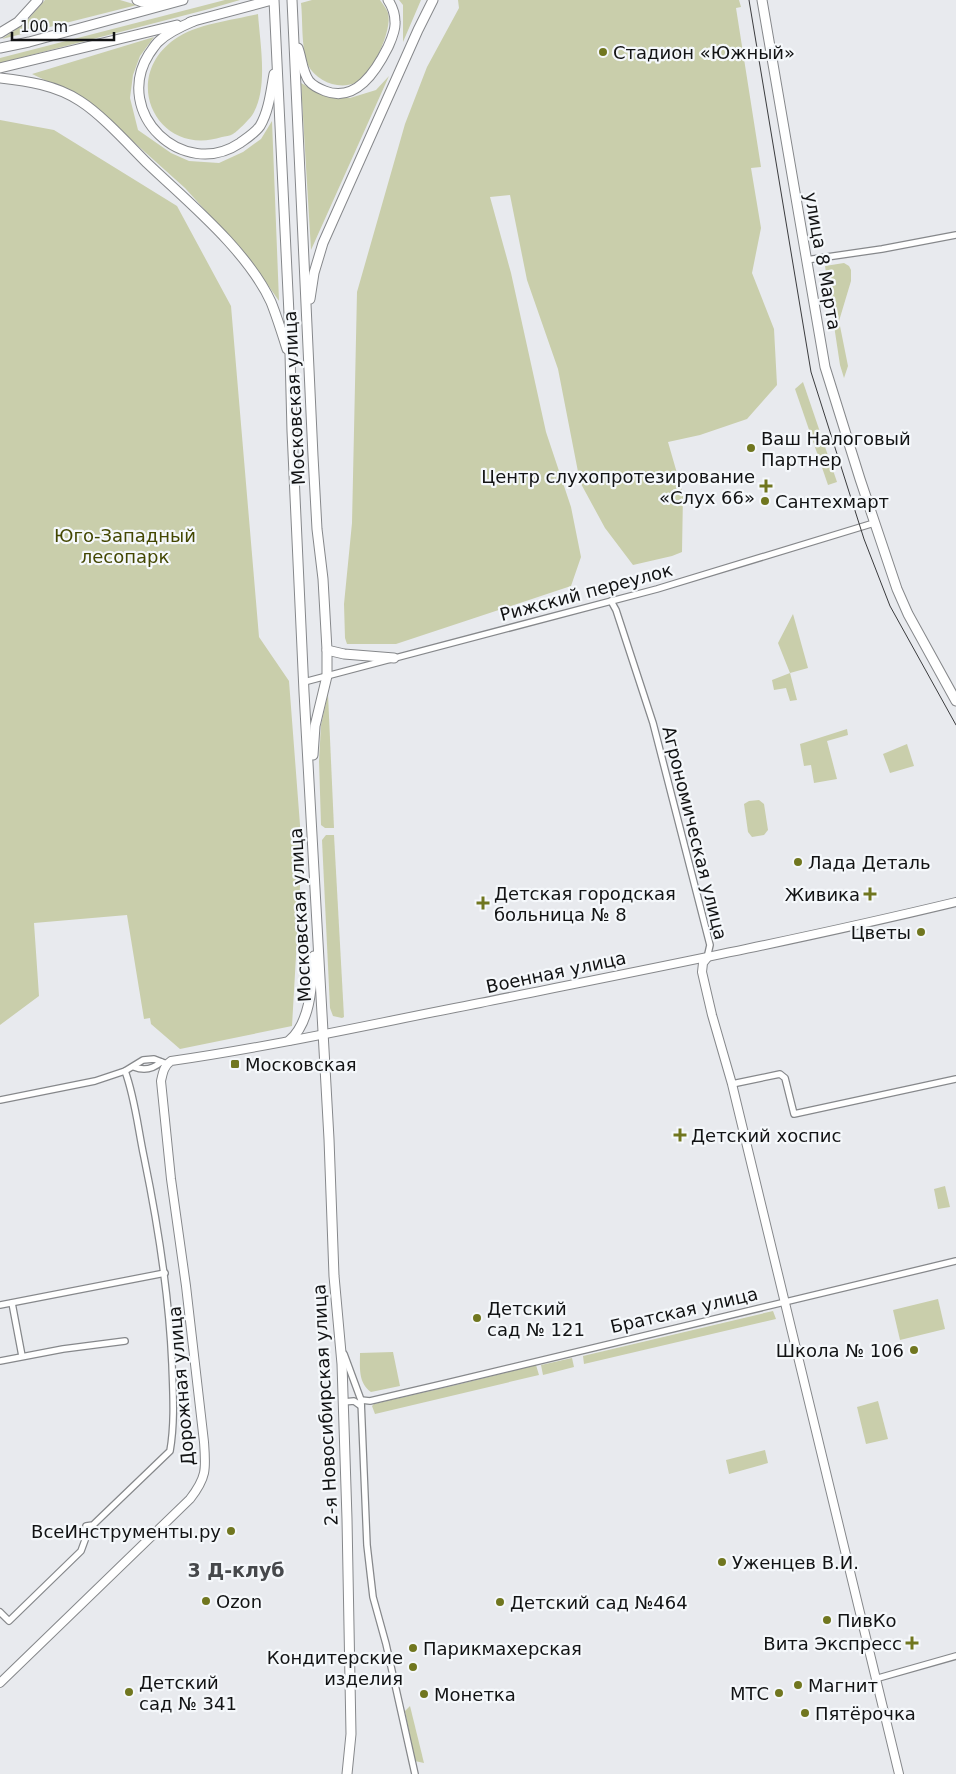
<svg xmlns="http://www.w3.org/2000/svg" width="956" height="1774" viewBox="0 0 956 1774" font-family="'DejaVu Sans',sans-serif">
<rect width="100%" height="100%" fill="#e8eaee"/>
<!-- green -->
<g fill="#c9ceab">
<polygon points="45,0 120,0 137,5 2,39 24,24"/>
<polygon points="225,0 240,0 209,9 0,63 0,58"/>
<path d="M312,0H380C382,3 387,9 388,13C393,30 371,77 355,83C338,90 316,81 308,65C301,49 303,21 301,3Z"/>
<polygon points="399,0 421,0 403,42 403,5"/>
<polygon points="458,0 739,0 741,7 736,8 761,167 751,168 761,228 752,273 774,329 777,385 747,419 700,435 668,442 683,494 682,552 672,556 633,565 605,528 580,482 558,369 527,280 510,195 490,197 511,273 546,432 571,507 581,557 571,586 396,644 347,644 345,638 344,604 352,523 357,292 405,124 427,67 459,8"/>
<path d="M258,14C260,43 268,86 254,112C252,117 238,131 233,134C230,136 225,136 222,137C157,158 119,78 175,39C196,24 233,20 258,14Z"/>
<polygon points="154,37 140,56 133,75 130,98 138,130 171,153 189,161 219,163 243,152 261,139 272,121 279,301 252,262 185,188 107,118 70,92 32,74"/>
<polygon points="389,76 311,250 301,83 322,95 350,98 376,90"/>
<polygon points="0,120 54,130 177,206 231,306 259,637 289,681 302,851 292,1026 180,1049 151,1024 150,1018 144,1019 127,915 34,923 39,996 0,1025"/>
<polygon points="844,263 849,266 851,270 851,281 839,321 848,366 844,378 840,365 825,266"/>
<polygon points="803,382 837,482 828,485 795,389"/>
<polygon points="793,614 808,668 790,673 797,700 790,701 786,688 774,690 772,680 790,673 778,643"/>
<polygon points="328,694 334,828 325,828 321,825 319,761 321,725"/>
<polygon points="847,729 848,735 827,741 837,779 814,783 811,765 804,766 800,744"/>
<polygon points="907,744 914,766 890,773 883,754"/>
<polygon points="759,800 764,804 768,830 764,835 752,837 748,832 744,804 749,801"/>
<polygon points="326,835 334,835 344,1017 342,1018 333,1016 330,1008 322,840"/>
<polygon points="945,1186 950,1207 938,1209 934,1189"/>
<polygon points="938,1299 945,1329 900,1340 893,1310"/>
<polygon points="773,1311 776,1319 584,1364 583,1356"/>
<path d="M393,1352L400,1386L371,1392C358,1383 360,1367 360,1353Z"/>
<polygon points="572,1358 574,1367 543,1375 541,1365"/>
<polygon points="536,1365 539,1375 375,1414 372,1406 374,1404 456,1385"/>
<polygon points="878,1401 888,1439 866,1444 857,1407"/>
<polygon points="765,1450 768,1463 729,1474 726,1460"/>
<polygon points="410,1706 424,1763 415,1761 405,1711"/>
</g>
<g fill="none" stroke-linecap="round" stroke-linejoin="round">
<!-- minor casing -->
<g stroke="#86888b" stroke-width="8">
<g id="minor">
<polyline points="806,260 882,249 956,235"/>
<polyline points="611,601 616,610 653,723 710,945 707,958"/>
<polyline points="304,682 657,589 874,523"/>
<path d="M134,1067C144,1071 153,1069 161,1062"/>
<polyline points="732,1084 780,1074 785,1078 794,1114 956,1079"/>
<polyline points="0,1100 95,1081 125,1071 143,1060 154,1059 167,1064"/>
<polyline points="12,1303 22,1356"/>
<polyline points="0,1305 165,1273"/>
<polyline points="344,1354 361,1400 367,1545 373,1597 386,1644 415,1774"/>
<polyline points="0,1361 63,1349 125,1341"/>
<polyline points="361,1400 370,1401 447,1383 956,1261"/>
<polyline points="343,1402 354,1401 361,1406"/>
<path d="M0,1612L9,1621L81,1551L85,1540L86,1526L93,1525L170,1451C175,1422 173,1393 172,1364C169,1294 158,1225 144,1157C138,1129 135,1098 125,1071"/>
<polyline points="875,1679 956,1656"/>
</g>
</g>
<!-- tertiary casing -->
<g stroke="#86888b" stroke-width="10">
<g id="tertiary">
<polyline points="707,958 703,963 702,972 712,1015 732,1084 899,1774"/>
<path d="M0,1683L190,1499C207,1477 206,1469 204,1442L186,1286L171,1179L161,1081C163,1072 164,1066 171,1061C275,1046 377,1023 480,1003C639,971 798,940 956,902"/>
</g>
</g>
<!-- primary casing -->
<g stroke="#86888b" stroke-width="11">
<g id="primary">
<polyline points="137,0 142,2 166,0"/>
<polyline points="274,0 289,314 292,431 304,692 329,1139 334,1276 342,1364 347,1519 351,1734 347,1774"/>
<polyline points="292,0 313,456 317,529 323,579 327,650 327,676 315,726 313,755"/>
<polyline points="762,0 825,367 860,479 897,589 908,614 956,701"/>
<path d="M194,21C182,26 168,32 158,42C155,45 152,50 149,54C112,113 183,181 240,143C247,138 255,133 260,126C269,111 271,90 274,74"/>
<polyline points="190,22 272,0"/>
<polyline points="0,33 18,22 38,0"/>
<polyline points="0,48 29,42 183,0"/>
<path d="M298,48C302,59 302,71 309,81C313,86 320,89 325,91C356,103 376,71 388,47C391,40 396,30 395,22C395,14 392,6 388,0"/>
<polyline points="0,68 177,25"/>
<path d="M0,78C27,81 56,85 80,101C102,115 128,144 147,163C188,202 247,250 271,302C277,317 282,333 287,349"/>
<polyline points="310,299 314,273 323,243 418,30 433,0"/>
<polyline points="327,650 344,654 394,658"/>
<path d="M290,1040C311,1022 312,982 314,956"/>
</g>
</g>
<!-- minor -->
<use href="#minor" stroke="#fff" stroke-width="5.5"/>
<!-- tertiary -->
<use href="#tertiary" stroke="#fff" stroke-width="8"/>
<!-- primary -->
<use href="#primary" stroke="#fff" stroke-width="9"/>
<!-- tram -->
<polyline stroke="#3a3b3d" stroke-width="1" points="749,0 811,372 864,539 890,606 956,725"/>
</g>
<!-- markers -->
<g fill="#70761f" stroke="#f5f8fb" stroke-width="2">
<circle cx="603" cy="52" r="5"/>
<circle cx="751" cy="448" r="5"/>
<path d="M763.5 478.5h5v5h5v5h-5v5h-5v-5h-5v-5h5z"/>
<circle cx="765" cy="501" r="5"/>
<circle cx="798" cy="862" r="5"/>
<path d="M867.5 886.5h5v5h5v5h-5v5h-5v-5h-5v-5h5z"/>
<path d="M480.5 895.5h5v5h5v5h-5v5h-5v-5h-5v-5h5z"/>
<circle cx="921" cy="932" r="5"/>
<rect x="230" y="1059" width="10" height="10" rx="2.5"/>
<path d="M677.5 1127.5h5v5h5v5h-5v5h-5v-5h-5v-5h5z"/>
<circle cx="477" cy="1318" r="5"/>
<circle cx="914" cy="1350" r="5"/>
<circle cx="231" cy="1531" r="5"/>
<circle cx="722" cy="1562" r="5"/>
<circle cx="206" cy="1601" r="5"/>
<circle cx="500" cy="1602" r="5"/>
<circle cx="827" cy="1620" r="5"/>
<path d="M909.5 1635.5h5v5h5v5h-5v5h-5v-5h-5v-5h5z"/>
<circle cx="413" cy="1648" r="5"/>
<circle cx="413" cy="1667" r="5"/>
<circle cx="798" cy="1685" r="5"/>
<circle cx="129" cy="1692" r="5"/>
<circle cx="779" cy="1693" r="5"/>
<circle cx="424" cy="1694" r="5"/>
<circle cx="805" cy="1713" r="5"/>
</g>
<g text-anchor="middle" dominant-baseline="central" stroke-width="4.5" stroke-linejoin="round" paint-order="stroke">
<!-- poi labels -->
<g font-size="18" fill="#121314" stroke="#f5f8fb" text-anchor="start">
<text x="613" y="52">Стадион «Южный»</text>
<text x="761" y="438">Ваш Налоговый<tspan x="761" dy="21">Партнер</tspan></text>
<text x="755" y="476" text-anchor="end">Центр слухопротезирование<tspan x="755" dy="21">«Слух 66»</tspan></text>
<text x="775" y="501">Сантехмарт</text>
<text x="808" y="862">Лада Деталь</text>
<text x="494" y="893">Детская городская<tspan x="494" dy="21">больница № 8</tspan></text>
<text x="860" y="894" text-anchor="end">Живика</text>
<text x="911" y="932" text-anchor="end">Цветы</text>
<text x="245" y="1064">Московская</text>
<text x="691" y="1135">Детский хоспис</text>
<text x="487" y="1308">Детский<tspan x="487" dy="21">сад № 121</tspan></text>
<text x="904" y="1350" text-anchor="end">Школа № 106</text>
<text x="221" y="1531" text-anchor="end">ВсеИнструменты.ру</text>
<text x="732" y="1562">Уженцев В.И.</text>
<text x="216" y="1601">Ozon</text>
<text x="510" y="1602">Детский сад №464</text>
<text x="837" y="1620">ПивКо</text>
<text x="902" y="1643" text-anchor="end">Вита Экспресс</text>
<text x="423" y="1648">Парикмахерская</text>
<text x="403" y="1657" text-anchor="end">Кондитерские<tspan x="403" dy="21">изделия</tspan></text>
<text x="139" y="1682">Детский<tspan x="139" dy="21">сад № 341</tspan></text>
<text x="808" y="1685">Магнит</text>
<text x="769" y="1693" text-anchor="end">МТС</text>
<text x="434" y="1694">Монетка</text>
<text x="815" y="1713">Пятёрочка</text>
</g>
<!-- street labels -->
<g font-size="18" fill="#121314" stroke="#f5f8fb">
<text transform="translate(823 261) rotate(80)">улица 8 Марта</text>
<text transform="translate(294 398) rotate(-93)">Московская улица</text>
<text transform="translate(586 592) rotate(-15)">Рижский переулок</text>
<text transform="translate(695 833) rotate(76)">Агрономическая улица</text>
<text transform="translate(300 915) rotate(-93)">Московская улица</text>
<text transform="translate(556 972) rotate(-12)">Военная улица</text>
<text transform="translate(684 1310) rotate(-13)">Братская улица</text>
<text transform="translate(181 1386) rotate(-95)">Дорожная улица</text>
<text transform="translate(325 1405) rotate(-93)">2-я Новосибирская улица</text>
</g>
<!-- park labels -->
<g font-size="18" fill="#434702" stroke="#f5f8fb">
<text x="125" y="535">Юго-Западный<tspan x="125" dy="21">лесопарк</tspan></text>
</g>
<!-- neighbourhood labels -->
<g font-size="19" font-weight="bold" fill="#46484b" stroke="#f5f8fb">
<text x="236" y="1570">3 Д-клуб</text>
</g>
</g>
<!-- scale -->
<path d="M12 32v8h102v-8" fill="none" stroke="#121314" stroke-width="2.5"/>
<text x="20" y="32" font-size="15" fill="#121314" stroke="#f5f8fb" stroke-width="4" paint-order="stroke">100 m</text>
</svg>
